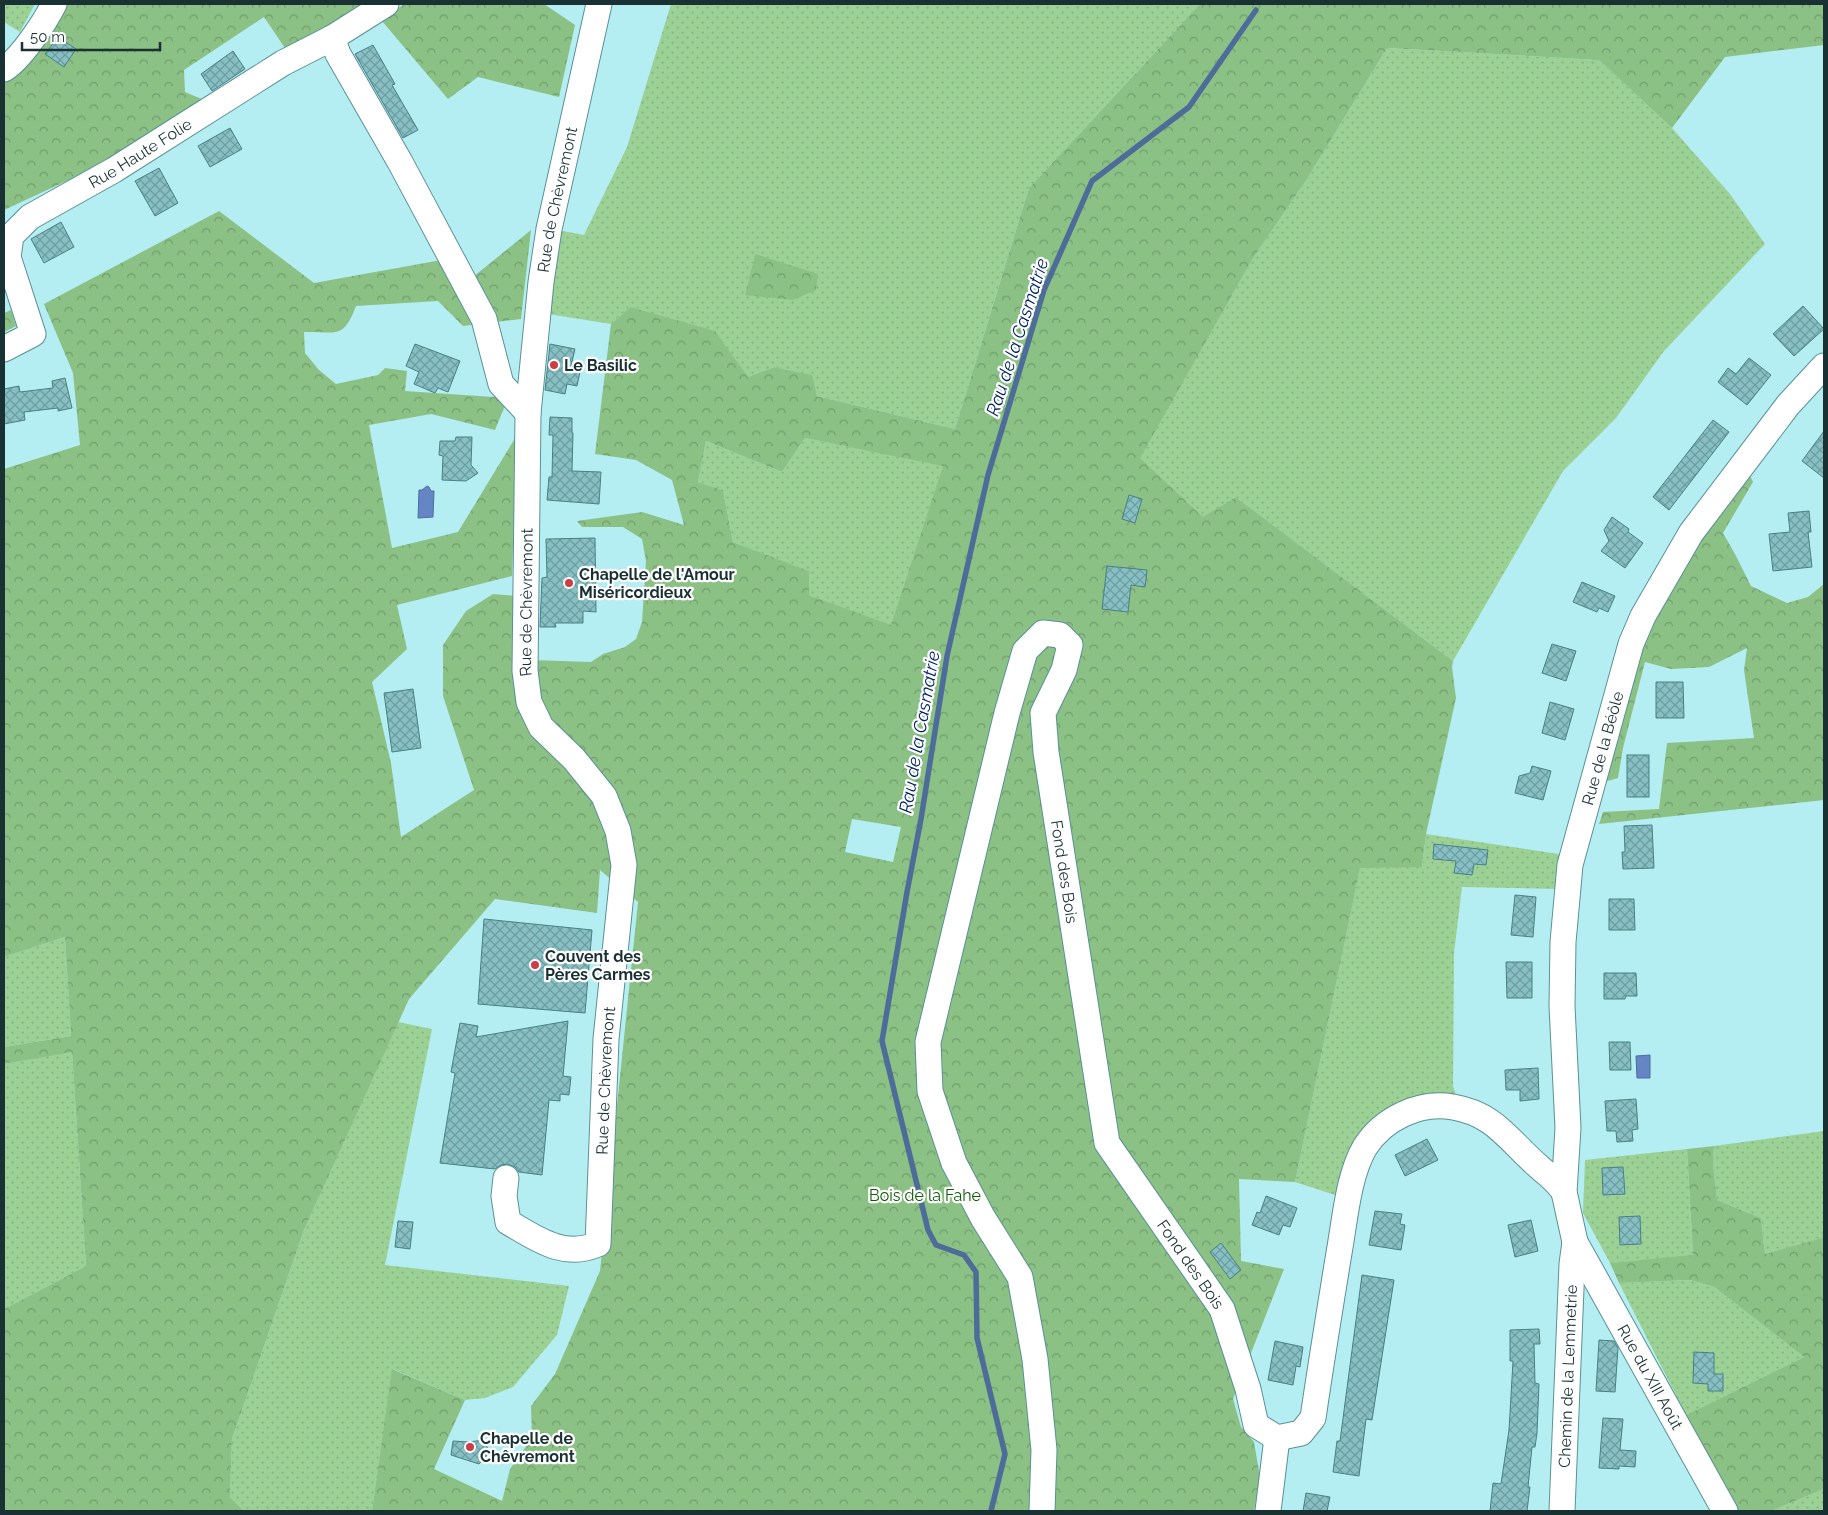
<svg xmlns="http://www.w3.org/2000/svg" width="1828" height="1515" viewBox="0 0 1828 1515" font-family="Raleway,sans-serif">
<defs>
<pattern id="grass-dots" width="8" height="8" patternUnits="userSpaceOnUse" patternTransform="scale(1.25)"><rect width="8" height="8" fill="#9cd195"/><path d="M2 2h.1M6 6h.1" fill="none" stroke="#86b481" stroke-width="1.8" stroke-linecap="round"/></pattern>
<pattern id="forest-crowns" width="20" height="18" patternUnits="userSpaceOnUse" patternTransform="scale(1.25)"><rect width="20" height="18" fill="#8bc184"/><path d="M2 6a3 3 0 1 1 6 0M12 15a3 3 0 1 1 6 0" fill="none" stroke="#719d6d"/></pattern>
<pattern id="building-cross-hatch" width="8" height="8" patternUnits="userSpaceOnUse" patternTransform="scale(1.25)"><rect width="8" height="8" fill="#87c0c4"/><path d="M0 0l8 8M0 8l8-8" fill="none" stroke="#6e9da0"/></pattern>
</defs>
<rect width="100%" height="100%" fill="#b4eef3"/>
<!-- grass -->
<g fill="url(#grass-dots)" fill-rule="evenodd">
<polygon points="4,4 35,4 20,32 4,22"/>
<path d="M671,4H1200L1029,188L955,429L817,396L811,375L774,367L748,377L630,307L611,324L548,314L558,230L584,235L627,147ZM755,255L772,260L745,295Z"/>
<polygon points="1387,48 1599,60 1672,128 1730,194 1765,244 1664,351 1616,418 1563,471 1453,661 1236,497 1203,518 1139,458 1252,260 1307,179"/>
<polygon points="805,438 944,465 891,626 809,595 808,571 733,542 723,490 698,482 706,441 782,472"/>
<polygon points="1426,834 1565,855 1556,889 1462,887 1454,953 1453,1086 1456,1095 1398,1105 1339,1195 1335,1195 1295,1182 1360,867 1422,867"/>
<polygon points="65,937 71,1036 4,1047 4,957"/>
<polygon points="398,1022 432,1029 385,1265 569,1286 557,1335 513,1387 485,1398 465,1400 393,1369 372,1511 244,1511 230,1497 232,1439 304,1230"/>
<polygon points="72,1051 86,1266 4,1309 4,1064"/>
<polygon points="1824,1131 1824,1227 1823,1238 1765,1254 1761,1218 1717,1200 1713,1164 1714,1146"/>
<polygon points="1687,1149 1693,1256 1610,1263 1583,1213 1585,1160"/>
<polygon points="1690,1280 1714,1287 1804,1357 1686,1415 1619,1283"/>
<polygon points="1824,1489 1824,1511 1771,1511"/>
</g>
<!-- forest -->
<g fill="url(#forest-crowns)" fill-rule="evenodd">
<polygon points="61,4 378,4 291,57 264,17 184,70 185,92 204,100 114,159 4,210 4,81 16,74"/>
<polygon points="404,4 544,4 575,25 559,97 478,77 448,99 382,21"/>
<path d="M1200,4H1824V45L1725,57L1672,128L1599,60L1387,48L1307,179L1252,260L1140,458L1203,517L1236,497L1453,661L1452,667L1456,698L1426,834L1422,867L1360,868L1295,1182L1239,1179L1241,1261L1284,1269L1233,1399L1241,1427L1254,1442L1260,1477L1254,1511H372L392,1369L465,1400L434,1469L502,1501L510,1469L532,1438L531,1406L555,1374L600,1271L638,902L600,870L597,913L495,899L409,999L304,1230L232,1439L230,1497L244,1511H4V1309L86,1266L72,1052L4,1064V1047L71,1036L65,937L4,957V469L80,445L73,373L44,304L219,211L314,283L447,259L473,277L531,230L521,319L463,326L438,301L356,306C343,341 335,331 304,332L305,353L319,370L336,384L378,375L385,368L407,371L405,391L508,398L495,430L431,414L369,425L392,548L458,532L517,435L512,576L397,605L407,649L372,682L391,763L401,837L474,790L443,696V645L466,611L493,594L529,597L532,660L591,662L603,654L625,647L636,639L642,622L646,561L642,539L623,527H582L577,521L642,512L684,525L672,480L636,460L595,454L611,324L630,307L715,331L748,377L774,367L812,375L817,396L955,429L1029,188ZM805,438L943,466L891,625L809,595V571L733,542L723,490L698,482L706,441L782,472ZM852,819L901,827L893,862L845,852Z"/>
<polygon points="755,254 818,274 816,290 793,300 745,295"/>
<polygon points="11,310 16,326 4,332 4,313"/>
<polygon points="1747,469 1753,482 1723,533 1735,554 1751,586 1787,603 1808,597 1824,584 1824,800 1599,824 1603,812 1659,809 1667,743 1754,738 1744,670 1747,648 1709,667 1671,669 1645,662 1623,748 1618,778 1604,782 1635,654 1720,509"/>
<polygon points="1714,1146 1713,1164 1717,1200 1761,1218 1765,1254 1822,1238 1824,1227 1824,1489 1771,1511 1738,1511 1686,1415 1804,1357 1714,1287 1690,1280 1619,1283 1610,1263 1693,1255 1687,1149"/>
</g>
<!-- water -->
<g fill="#6486c5" stroke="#4e6c99">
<polygon points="427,486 429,487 431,491 434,491 433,517 418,518 419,490 422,490"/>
<polygon points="1650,1055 1650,1078 1637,1078 1636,1056"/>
</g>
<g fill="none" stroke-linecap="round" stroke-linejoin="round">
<!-- stream -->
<polyline stroke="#4e6c99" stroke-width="5.5" points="991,1511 1005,1454 977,1338 976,1272 964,1255 936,1245 928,1230 882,1041 907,892 921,819 947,656 988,475 1044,290 1092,181 1189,107 1256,10"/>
</g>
<!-- building -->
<g fill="url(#building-cross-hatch)" stroke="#488084">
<polygon points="58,37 76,49 64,67 45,54"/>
<polygon points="373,45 395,84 392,85 418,130 403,138 355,54"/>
<polygon points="233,51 245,69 212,91 201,74"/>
<polygon points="230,128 242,149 210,167 198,146"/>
<polygon points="159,168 178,203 155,216 135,181"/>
<polygon points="61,222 74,247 44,263 31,239"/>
<polygon points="1803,306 1824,329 1794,356 1773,334"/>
<polygon points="415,344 460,361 448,392 438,388 435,393 414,384 419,372 406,366"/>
<polygon points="550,344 575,349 571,366 581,367 577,386 567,384 565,394 545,390"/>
<polygon points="1749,358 1771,375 1747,405 1718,382 1728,368 1736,374"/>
<polygon points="65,378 72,408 58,411 58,408 24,412 25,420 4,424 4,389 19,386 20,392 53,388 52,381"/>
<polygon points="550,417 572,418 572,433 573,433 572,471 601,472 599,504 547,500 549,477 552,477 553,435 549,435"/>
<polygon points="1713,420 1729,432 1669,510 1653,497"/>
<polygon points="1824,431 1824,478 1802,461"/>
<polygon points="456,437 472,437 471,465 478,473 466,481 442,480 443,456 439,455 440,441 455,441"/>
<polygon points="1129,495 1142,499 1135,523 1122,519"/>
<polygon points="1809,511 1811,532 1808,532 1812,567 1773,571 1769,534 1790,532 1788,513"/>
<polygon points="1612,517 1629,529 1628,532 1643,543 1625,568 1601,551 1609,541 1604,530"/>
<polygon points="595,538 596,612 583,611 583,623 555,623 556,627 540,627 542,578 547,577 546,539"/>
<polygon points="1107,566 1147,570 1145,587 1131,585 1128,612 1102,609"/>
<polygon points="1582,582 1615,596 1608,612 1599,608 1597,612 1573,602"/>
<polygon points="1552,644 1576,651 1566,681 1542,673"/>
<polygon points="1656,682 1683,682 1684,718 1656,718"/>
<polygon points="413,689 421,748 392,752 384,693"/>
<polygon points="1550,702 1574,709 1565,740 1542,733"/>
<rect x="1627" y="755" width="22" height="42"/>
<polygon points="1532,766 1551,771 1543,800 1515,793 1519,776 1530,773"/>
<polygon points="1652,825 1654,868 1623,869 1622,852 1625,852 1624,826"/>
<polygon points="1434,844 1488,850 1486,865 1474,864 1472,875 1454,873 1456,861 1433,859"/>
<polygon points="1515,895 1536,897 1533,937 1511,935"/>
<polygon points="1609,899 1634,899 1635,930 1609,930"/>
<polygon points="484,919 592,930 585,1013 478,1004"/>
<polygon points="1506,962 1532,962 1532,998 1507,998"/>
<polygon points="1604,973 1636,973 1637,996 1626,996 1625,999 1604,999"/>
<polygon points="568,1021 563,1076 571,1077 569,1095 560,1094 560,1101 549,1100 542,1175 519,1172 515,1167 508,1164 501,1165 495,1169 440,1163 455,1073 451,1072 460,1023 478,1026 476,1037"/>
<polygon points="1609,1042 1630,1042 1631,1070 1610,1070"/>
<polygon points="1538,1068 1539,1099 1520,1101 1520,1090 1506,1090 1505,1070"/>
<polygon points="1636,1099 1638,1129 1632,1130 1633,1141 1617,1142 1616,1131 1607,1131 1605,1101"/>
<polygon points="1427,1139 1438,1160 1405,1176 1395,1155"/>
<polygon points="1623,1167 1625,1194 1603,1195 1602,1168"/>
<polygon points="1266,1196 1297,1208 1290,1227 1283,1225 1279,1235 1252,1225 1257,1212 1260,1213"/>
<polygon points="1375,1211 1402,1214 1400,1224 1405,1225 1401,1250 1369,1245"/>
<polygon points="1640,1216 1641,1244 1620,1245 1619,1217"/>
<polygon points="1531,1220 1538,1251 1515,1257 1508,1225"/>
<polygon points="398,1221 413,1222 410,1249 395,1247"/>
<polygon points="1221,1243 1241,1270 1230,1279 1210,1252"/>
<polygon points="1362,1275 1394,1280 1372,1420 1366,1419 1359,1476 1333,1472 1337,1441 1340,1441"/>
<polygon points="1539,1329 1540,1344 1534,1344 1535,1383 1539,1384 1537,1433 1535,1447 1532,1447 1528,1487 1530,1487 1527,1511 1490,1511 1493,1483 1501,1484 1509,1430 1513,1361 1510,1361 1510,1330"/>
<polygon points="1599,1340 1614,1341 1618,1348 1615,1392 1596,1391"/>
<polygon points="1275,1341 1303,1347 1300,1367 1296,1366 1293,1385 1268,1380"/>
<polygon points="1694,1352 1714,1353 1714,1374 1723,1374 1723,1391 1708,1391 1708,1384 1693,1383"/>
<polygon points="1603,1418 1623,1419 1620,1450 1636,1451 1635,1467 1619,1466 1619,1469 1599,1468"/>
<polygon points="483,1440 490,1452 479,1464 451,1455 453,1441 469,1442"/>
<polygon points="1306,1493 1330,1497 1327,1511 1303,1511"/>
</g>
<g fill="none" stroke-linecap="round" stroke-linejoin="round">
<!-- minor casing -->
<g stroke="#599196" stroke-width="27">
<g id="minor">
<polyline points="332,38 338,54 400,162 484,319 501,384 528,413"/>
<path d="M4,69C21,59 45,22 54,4"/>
<path id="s1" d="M4,349L33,334L8,257L11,236L30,217L114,170L283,63L332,38L386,4"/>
<path id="s2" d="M506,1178L504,1196L508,1222C537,1239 564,1259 598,1244L606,1039L624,865L618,831L604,796L574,759L541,727L529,702L525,671L528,413L541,282L549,229L599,4"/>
<path id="s3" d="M1042,1511L1044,1450L1035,1359L1020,1277L983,1218L954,1163L930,1091L928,1042L1007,713L1025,651L1043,633L1060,635L1070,645L1064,670L1043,713L1046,752L1107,1143L1222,1309L1248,1389L1256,1425L1277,1438L1301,1433L1313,1418C1321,1363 1330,1308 1339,1253C1345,1220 1348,1176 1365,1147C1383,1119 1419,1101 1453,1107C1495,1114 1508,1140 1538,1166C1550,1177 1555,1179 1564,1192"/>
<polyline points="1268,1511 1277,1438"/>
<path id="s4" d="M1562,1511L1572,1264L1575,1242"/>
<path id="s5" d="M1725,1511L1575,1242L1564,1192L1568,1128L1562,1006L1563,942L1570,865L1631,644L1643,616L1691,533L1788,405L1824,366"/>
</g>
</g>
<!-- minor -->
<use href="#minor" stroke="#fff" stroke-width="25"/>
</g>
<!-- markers -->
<g fill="#cd3d45" stroke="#fff" stroke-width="2">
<circle cx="554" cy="365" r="5"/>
<circle cx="569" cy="583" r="5"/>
<circle cx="535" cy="965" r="5"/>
<circle cx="470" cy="1447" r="5"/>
</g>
<g text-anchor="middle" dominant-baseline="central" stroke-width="4.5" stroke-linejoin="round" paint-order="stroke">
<!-- street labels -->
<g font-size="16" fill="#1a3133" stroke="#fff">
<text stroke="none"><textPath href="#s1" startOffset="289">Rue Haute Folie</textPath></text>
<text stroke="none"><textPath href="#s2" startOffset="1220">Rue de Chèvremont</textPath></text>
<text stroke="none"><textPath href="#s2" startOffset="815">Rue de Chèvremont</textPath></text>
<text stroke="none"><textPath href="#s5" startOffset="808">Rue de la Béôle</textPath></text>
<text stroke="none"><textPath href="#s3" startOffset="1186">Fond des Bois</textPath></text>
<text stroke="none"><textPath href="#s2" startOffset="305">Rue de Chèvremont</textPath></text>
<text stroke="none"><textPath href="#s3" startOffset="1608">Fond des Bois</textPath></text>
<text stroke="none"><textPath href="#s4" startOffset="135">Chemin de la Lemmetrie</textPath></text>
<text transform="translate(1650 1377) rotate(61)">Rue du XIII Août</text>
</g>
<!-- poi labels -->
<g font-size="16" font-weight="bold" fill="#1a3133" stroke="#fff" text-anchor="start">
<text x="564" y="365">Le Basilic</text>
<text x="579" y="574">Chapelle de l'Amour<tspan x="579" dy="18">Miséricordieux</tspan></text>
<text x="545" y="956">Couvent des<tspan x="545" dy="18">Pères Carmes</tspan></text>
<text x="480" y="1438">Chapelle de<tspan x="480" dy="18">Chêvremont</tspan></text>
</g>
<!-- park labels -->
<g font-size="16" fill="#0e5b06" stroke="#fff">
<text x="925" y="1195">Bois de la Fahe</text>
</g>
<!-- water labels -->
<g font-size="18" font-style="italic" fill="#002069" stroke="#fff">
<text transform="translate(1017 337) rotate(-72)">Rau de la Casmatrie</text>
<text transform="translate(919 732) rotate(-80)">Rau de la Casmatrie</text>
</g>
</g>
<!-- border -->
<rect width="1828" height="1515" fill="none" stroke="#1a3133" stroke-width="10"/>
<!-- scale -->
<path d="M22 42v8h138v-8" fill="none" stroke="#1a3133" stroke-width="2.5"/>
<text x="30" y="42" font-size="15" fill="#1a3133" stroke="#ffffff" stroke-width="4" paint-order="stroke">50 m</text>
</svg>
